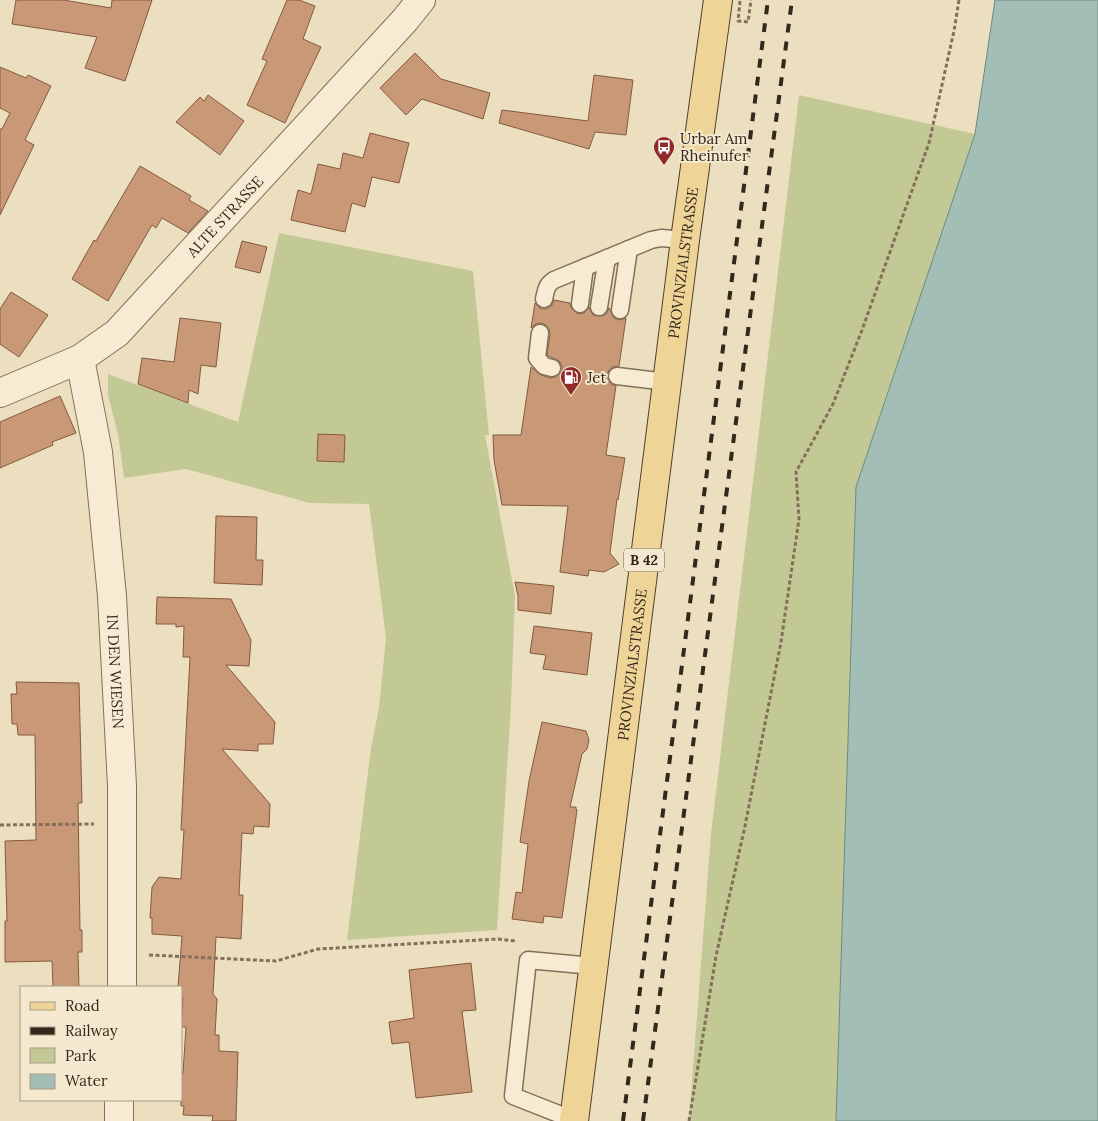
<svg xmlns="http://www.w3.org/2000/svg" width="1098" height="1121" viewBox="0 0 1098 1121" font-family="Lora,serif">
<rect width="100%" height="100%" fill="#ecdfc0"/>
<!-- green -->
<g fill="#c3c995">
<polygon points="799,95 975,134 856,487 836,1121 689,1121 711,834"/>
<polygon points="279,233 473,271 489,435 485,435 515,596 511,705 497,930 347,940 371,748 379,708 386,638 369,504 310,503 186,469 124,478 118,434 108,395 108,374 238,422"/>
</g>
<!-- water -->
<polygon fill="#a3beb6" stroke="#6a8b83" points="995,0 1098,0 1098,1121 836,1121 856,487 975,134"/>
<!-- building -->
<g fill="#c99977" stroke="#835a3f">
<polygon points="16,0 63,0 111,8 112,0 152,0 125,81 85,68 97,37 12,24"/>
<polygon points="287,0 299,0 315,6 303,39 321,47 285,123 247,105 267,61 262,59"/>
<polygon points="415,53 441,79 490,93 483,119 422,99 406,115 380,88"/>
<polygon points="0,67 26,78 28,75 51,86 25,140 34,145 0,215 0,129 2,129 10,113 0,108"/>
<polygon points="594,75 633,80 626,135 595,132 589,149 499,123 502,110 588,121"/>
<polygon points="208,95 244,121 220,155 176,122 200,97 204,101"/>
<polygon points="370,133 409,143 399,183 372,177 365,207 352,203 345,232 291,220 298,190 311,194 318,164 340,169 343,153 363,158"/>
<polygon points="140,166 191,196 189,200 208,211 188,233 162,218 156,228 152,225 108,301 72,279 94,240 96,241"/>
<polygon points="242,241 267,247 260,273 235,267"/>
<polygon points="11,292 48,315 19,357 0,344 0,309"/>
<polygon points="554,300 570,303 571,308 578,314 584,313 589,307 593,315 602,316 606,314 609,308 614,318 619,320 626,318 619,366 613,367 609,370 607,375 611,384 616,386 606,455 625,458 618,500 617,499 610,553 619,564 604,572 589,570 588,576 560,572 568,506 502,505 494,460 493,435 521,435 531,367 541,375 550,378 555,377 562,371 562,366 559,361 547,355 550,334 549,329 546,325 541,323 536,324 531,328 535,303 541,309 546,309 552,305"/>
<polygon points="180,318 221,323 216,367 201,365 198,394 189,390 188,403 138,384 142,358 174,362"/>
<polygon points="60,396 76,433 52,442 53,445 0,468 0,422"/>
<polygon points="318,434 345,435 344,462 317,461"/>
<polygon points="216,516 257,517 256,560 263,560 262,585 214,583"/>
<polygon points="515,582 554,586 551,614 518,610 518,596"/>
<polygon points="157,597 231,599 251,640 249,666 226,665 275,722 273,744 258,744 258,751 222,749 270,804 269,827 254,826 253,834 242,833 239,895 243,895 241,939 216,937 213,994 217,999 215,1035 219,1035 219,1051 238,1052 236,1121 212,1121 213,1116 183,1115 184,1106 181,1106 181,1073 183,1073 186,1027 181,1027 183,998 181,998 181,987 178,987 182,936 152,934 152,918 150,918 152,887 159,877 181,879 184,830 181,830 190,657 183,657 184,626 176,627 176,624 156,624"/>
<polygon points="534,626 592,633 587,675 543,669 546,655 530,653"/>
<polygon points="16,682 79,683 82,803 78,803 80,930 82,930 82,952 78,952 79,987 53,987 52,961 5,962 5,921 7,921 5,841 36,840 35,735 18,735 17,724 12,724 11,694 17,694"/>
<polygon points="542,722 586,731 589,740 587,749 582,754 570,807 576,807 576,809 577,810 562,918 544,916 543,923 512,919 516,892 522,893 528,844 520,842 529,781"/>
<polygon points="471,963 476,1010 462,1011 472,1092 416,1098 409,1042 392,1044 389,1022 414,1018 409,970"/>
</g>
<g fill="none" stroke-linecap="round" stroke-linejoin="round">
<!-- service casing -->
<g stroke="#847059" stroke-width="19">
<g id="service">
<path d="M544,299C546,291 546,285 554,280L651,240L661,238L685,240"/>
<polyline points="580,304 585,267"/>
<polyline points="599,307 607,258"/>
<polyline points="620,310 629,249"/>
<polyline points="540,333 537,358 544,366 552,368"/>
<polyline points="617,376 667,382"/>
<polyline points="574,1120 513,1096 528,960 593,966"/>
</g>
</g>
<!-- minor casing -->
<g stroke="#847059" stroke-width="30">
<g id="minor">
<path id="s1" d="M80,359L98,452L112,596L122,786V987"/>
<path id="s2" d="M0,393L80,359L117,333L405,20L421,0"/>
<polyline points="119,1121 119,1100"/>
</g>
</g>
<!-- primary casing -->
<g stroke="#523e2d" stroke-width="30">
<g id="primary">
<path id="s3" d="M574,1121L685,240L718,0"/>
</g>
</g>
<!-- path -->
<g stroke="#847059" stroke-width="3" stroke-dasharray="4 2.5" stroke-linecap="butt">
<polyline points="0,825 94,824"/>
<polyline points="149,955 276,961 318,949 498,939 516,941"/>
<polyline points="689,1121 716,956 745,826 781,642 799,519 796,472 833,404 862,330 929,143 954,31 959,0"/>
</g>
<!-- service -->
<use href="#service" stroke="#f7ecd3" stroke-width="16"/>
<!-- minor -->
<use href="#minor" stroke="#f7ecd3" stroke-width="28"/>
<!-- primary -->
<use href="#primary" stroke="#efd498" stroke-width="28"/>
<!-- rail -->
<g stroke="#34281d" stroke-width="4" stroke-dasharray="9 9" stroke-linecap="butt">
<polyline points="623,1121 768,0"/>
<polyline points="643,1121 792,0"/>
</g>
<!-- path-bridge -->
<polyline stroke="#847059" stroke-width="3" stroke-dasharray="4 2.5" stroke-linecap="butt" points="740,1 738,21 748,22 751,0"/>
</g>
<!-- icons -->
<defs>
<g id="bus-pin" transform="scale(1.125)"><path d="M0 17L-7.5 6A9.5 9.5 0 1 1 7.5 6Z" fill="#912b2b" stroke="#f4e9cf"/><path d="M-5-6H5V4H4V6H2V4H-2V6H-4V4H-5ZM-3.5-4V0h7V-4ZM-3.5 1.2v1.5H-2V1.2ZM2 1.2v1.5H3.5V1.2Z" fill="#fff"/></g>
<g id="fuel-pin" transform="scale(1.125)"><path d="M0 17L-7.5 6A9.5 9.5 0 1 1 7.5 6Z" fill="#912b2b" stroke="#f4e9cf"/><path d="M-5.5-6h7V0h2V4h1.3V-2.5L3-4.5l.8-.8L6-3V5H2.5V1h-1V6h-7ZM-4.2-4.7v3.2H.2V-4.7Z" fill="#fff"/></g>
</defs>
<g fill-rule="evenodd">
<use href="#bus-pin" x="664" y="147"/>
<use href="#fuel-pin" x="571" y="377"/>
</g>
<g text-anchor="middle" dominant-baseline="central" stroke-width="4" stroke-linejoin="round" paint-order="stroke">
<!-- shield labels -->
<rect fill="#f4e9cf" stroke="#6e6252" stroke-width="1" x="624" y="548.5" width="40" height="23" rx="4"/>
<g font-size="14" font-weight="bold" fill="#34281d">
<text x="644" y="560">B 42</text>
</g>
<!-- poi labels -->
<g font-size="15" fill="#34281d" stroke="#f4e9cf" text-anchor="start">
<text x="680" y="138">Urbar Am<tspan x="680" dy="17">Rheinufer</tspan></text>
<text x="587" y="377">Jet</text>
</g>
<!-- street labels -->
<g font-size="15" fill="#34281d" stroke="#f4e9cf">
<text stroke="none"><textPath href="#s2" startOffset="291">ALTE STRASSE</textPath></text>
<text stroke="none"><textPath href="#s3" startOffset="865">PROVINZIALSTRASSE</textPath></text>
<text stroke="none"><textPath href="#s3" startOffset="460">PROVINZIALSTRASSE</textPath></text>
<text stroke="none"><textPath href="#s1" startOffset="315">IN DEN WIESEN</textPath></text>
</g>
</g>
<!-- legend -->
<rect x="20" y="986" width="162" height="115" fill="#f4e9cf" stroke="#a79c88"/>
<rect x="30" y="1002" width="25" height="8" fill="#efd498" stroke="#a79c88"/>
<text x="65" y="1011" font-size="15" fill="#34281d">Road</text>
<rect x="30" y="1027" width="25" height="8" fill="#34281d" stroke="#a79c88"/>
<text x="65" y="1036" font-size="15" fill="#34281d">Railway</text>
<rect x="30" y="1048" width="25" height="15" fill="#c3c995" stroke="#a79c88"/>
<text x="65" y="1061" font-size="15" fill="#34281d">Park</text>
<rect x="30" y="1074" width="25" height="15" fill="#a3beb6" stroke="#a79c88"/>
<text x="65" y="1086" font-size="15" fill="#34281d">Water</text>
</svg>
